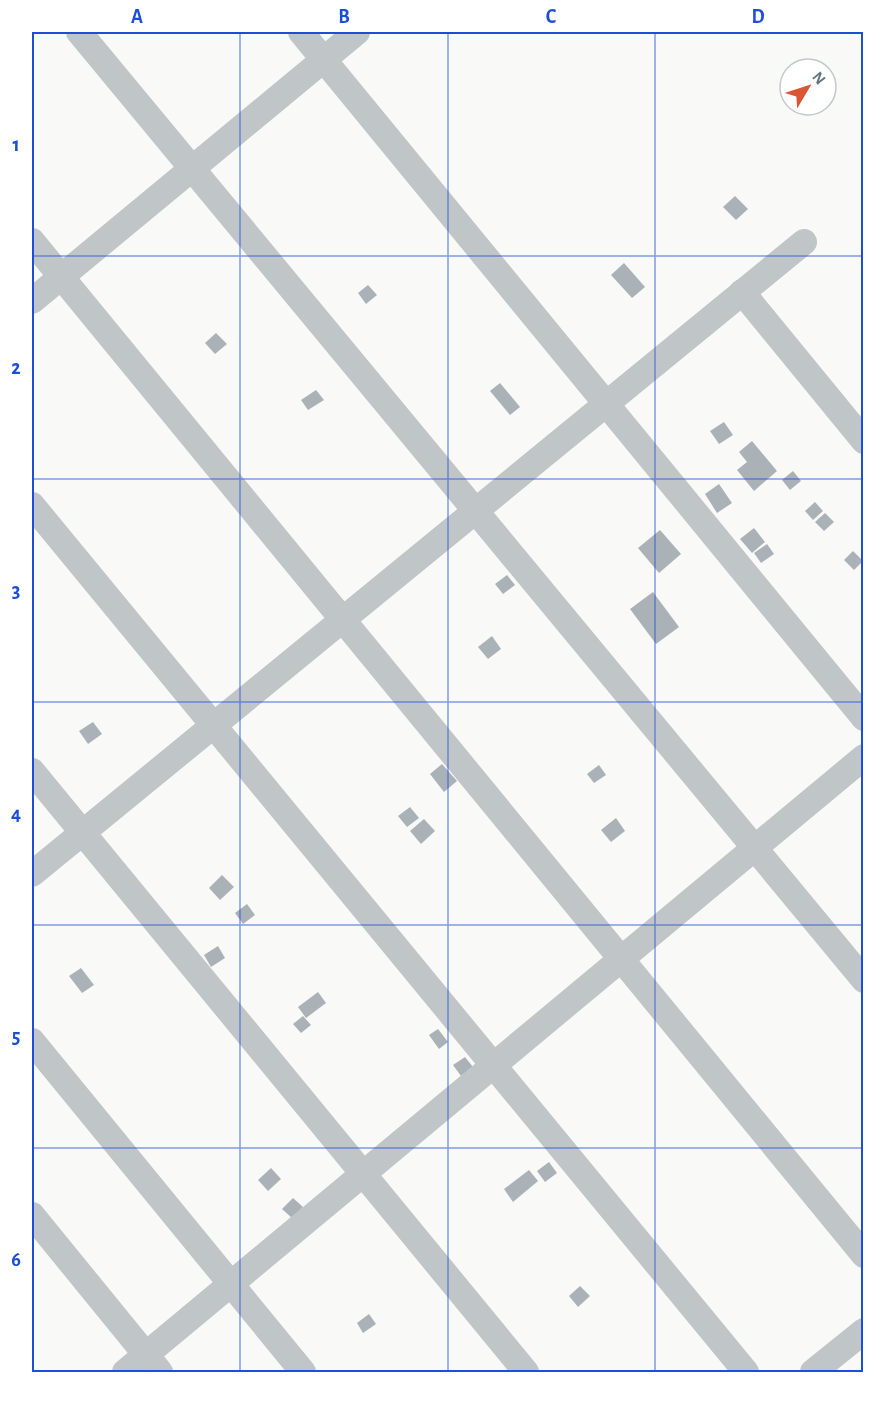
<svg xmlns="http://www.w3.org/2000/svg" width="895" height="1404" viewBox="0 0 895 1404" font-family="'Alegreya Sans',sans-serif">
<rect width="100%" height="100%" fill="#f9f9f7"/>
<!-- building -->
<g fill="#aab2b7">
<polygon points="735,196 748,209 736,220 723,207"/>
<polygon points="624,263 645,287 632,298 611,275"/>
<polygon points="368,285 377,295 366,304 358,293"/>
<polygon points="216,333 227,344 215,354 205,343"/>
<polygon points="500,383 520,407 510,415 490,391"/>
<polygon points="316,390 324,400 308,410 301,400"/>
<polygon points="724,422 733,435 719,444 710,431"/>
<polygon points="752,441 777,471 754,491 737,470 747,462 739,452"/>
<polygon points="793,471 801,481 790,490 782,480"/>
<polygon points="719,484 732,503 717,513 705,494"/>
<polygon points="815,502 823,511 813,520 805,511"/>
<polygon points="825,513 834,522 824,531 815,522"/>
<polygon points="754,528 765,542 752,553 740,539"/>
<polygon points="660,530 681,554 659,573 638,548"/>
<polygon points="767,544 774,554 761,563 754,553"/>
<polygon points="853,551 863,561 854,570 844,560"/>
<polygon points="507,575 515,585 503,594 495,584"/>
<polygon points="653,592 679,627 656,644 630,609"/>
<polygon points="492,636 501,649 488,659 478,647"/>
<polygon points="93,722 102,734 88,744 79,731"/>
<polygon points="442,764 457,781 444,792 430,774"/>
<polygon points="599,765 606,775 594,783 587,774"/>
<polygon points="410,807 419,818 407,827 398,816"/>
<polygon points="616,818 625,831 611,842 601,830"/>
<polygon points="424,819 435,831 421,844 410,831"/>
<polygon points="222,875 234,887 220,900 209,888"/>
<polygon points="247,904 255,915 243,924 235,913"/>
<polygon points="218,946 225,958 211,967 204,955"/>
<polygon points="81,968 94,985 82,993 69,976"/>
<polygon points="318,992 326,1003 306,1018 298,1007"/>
<polygon points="303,1016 311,1025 301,1033 293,1024"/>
<polygon points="438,1029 448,1042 439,1049 429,1035"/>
<polygon points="465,1057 473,1067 461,1076 453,1065"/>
<polygon points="549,1162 557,1173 545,1182 537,1171"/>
<polygon points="271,1168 281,1179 268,1191 258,1180"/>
<polygon points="529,1170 538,1181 513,1202 504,1189"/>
<polygon points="293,1198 303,1207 292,1218 282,1209"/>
<polygon points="580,1286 590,1296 578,1307 569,1296"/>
<polygon points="369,1314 376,1324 363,1333 357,1323"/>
</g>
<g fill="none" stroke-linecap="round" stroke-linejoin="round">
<!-- minor -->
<g stroke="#c0c5c8" stroke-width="26">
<polyline points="79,32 864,980"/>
<polyline points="301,32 864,718"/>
<polyline points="32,241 864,1255"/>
<polyline points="742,292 864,441"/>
<polyline points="32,301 357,32"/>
<polyline points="32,505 746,1372"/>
<polyline points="32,771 526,1372"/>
<polyline points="32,874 804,242"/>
<polyline points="32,1041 303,1372"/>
<polyline points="32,1215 160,1372"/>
<polyline points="125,1372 864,757"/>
<polyline points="813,1372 864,1331"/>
</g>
</g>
<!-- grid -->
<path fill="none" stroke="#1d4ed8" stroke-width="1.5" stroke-opacity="0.55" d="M240,32V1372M448,32V1372M655,32V1372M32,256H864M32,479H864M32,702H864M32,925H864M32,1148H864"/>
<!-- border -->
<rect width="895" height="1404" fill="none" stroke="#ffffff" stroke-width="66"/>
<!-- north arrow -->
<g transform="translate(808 87) rotate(51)"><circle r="28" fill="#ffffff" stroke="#c2c8cc" stroke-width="1.5"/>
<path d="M0-4.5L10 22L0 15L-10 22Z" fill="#da5436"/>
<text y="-9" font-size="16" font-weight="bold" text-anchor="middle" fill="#667680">N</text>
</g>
<rect x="33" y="33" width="829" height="1338" fill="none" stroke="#1d4ed8" stroke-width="2"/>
<g font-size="20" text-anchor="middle" font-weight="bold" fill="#1d4ed8">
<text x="137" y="23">A</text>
<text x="344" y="23">B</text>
<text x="551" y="23">C</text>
<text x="758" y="23">D</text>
<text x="16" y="151">1</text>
<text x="16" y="374">2</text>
<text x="16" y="597">3</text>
<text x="16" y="820">4</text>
<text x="16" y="1043">5</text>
<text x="16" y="1266">6</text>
</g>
</svg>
